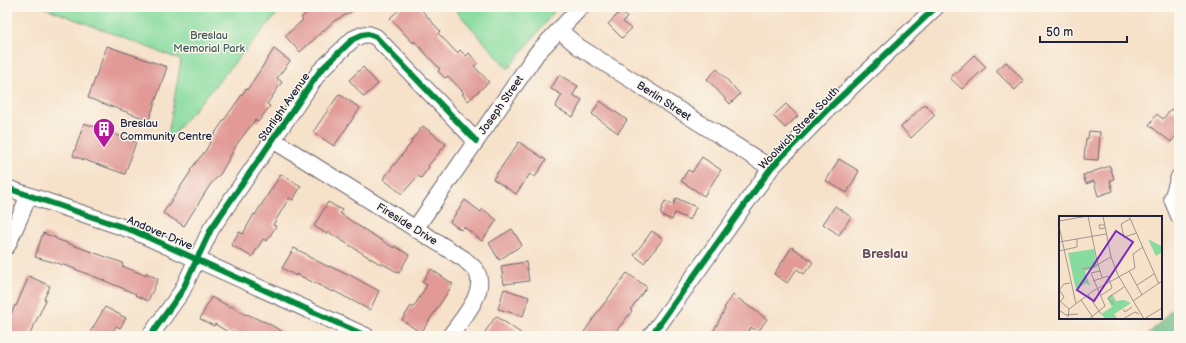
<svg xmlns="http://www.w3.org/2000/svg" width="1186" height="343" viewBox="0 0 1186 343" font-family="'Balsamiq Sans',sans-serif">
<rect width="100%" height="100%" fill="#fbf7ec"/>
<filter id="ink" filterUnits="userSpaceOnUse"><feTurbulence type="fractalNoise" baseFrequency=".025" numOctaves="2"/><feDisplacementMap in="SourceGraphic" scale="8" xChannelSelector="R" yChannelSelector="G"/><feConvolveMatrix kernelMatrix="1 2 1 2 8 2 1 2 1" color-interpolation-filters="sRGB"/></filter>
<filter id="wash" filterUnits="userSpaceOnUse"><feTurbulence type="fractalNoise" baseFrequency=".012" numOctaves="4" result="noise"/><feDisplacementMap in="SourceGraphic" scale="16" xChannelSelector="R" yChannelSelector="G"/><feGaussianBlur stdDeviation="0.9" result="paint"/><feColorMatrix in="noise" values="0 0 0 0 0 0 0 0 0 0 0 0 0 0 0 0 0 1.4 0 .05"/><feComposite in="paint" operator="in"/></filter>
<g filter="url(#wash)">
<rect width="100%" height="100%" fill="#f6e1c9"/>
<!-- green -->
<g fill="#86db9e" stroke="#547e6c">
<polygon points="43,7 283,7 167,141 181,60"/>
<polygon points="453,7 558,7 508,69"/>
</g>
<!-- forest -->
<polygon fill="#6cbb85" stroke="#476e60" points="1179,302 1179,336 1147,336"/>
<g id="blocks">
<!-- building -->
<g fill="#e19a96">
<polygon points="313,7 360,7 334,21 300,52 285,36 303,20 301,18"/>
<polygon points="402,7 419,7 440,31 438,33 457,53 460,50 466,56 469,53 478,63 474,66 489,82 468,101 462,94 464,93 448,76 445,78 438,71 440,69 414,41 413,43 390,18"/>
<polygon points="621,11 627,17 623,22 631,29 622,38 608,24"/>
<polygon points="107,46 167,67 149,120 88,98"/>
<polygon points="274,49 290,61 277,78 282,82 267,104 270,106 258,122 255,120 237,144 221,173 210,185 184,226 163,213 191,171 190,170 206,150 217,130 246,89 247,90"/>
<polygon points="974,55 986,67 962,89 950,78"/>
<polygon points="1006,62 1024,81 1015,90 996,71"/>
<polygon points="363,67 378,84 364,97 349,80"/>
<polygon points="717,69 740,94 730,104 707,79"/>
<polygon points="559,75 578,86 573,95 582,100 573,117 555,107 562,95 551,89"/>
<polygon points="339,94 360,108 334,146 313,132"/>
<polygon points="600,101 627,120 618,133 592,114"/>
<polygon points="786,104 798,116 785,128 773,116"/>
<polygon points="925,104 935,115 911,138 901,127"/>
<polygon points="1171,109 1179,116 1179,132 1171,142 1149,125 1157,114 1163,119"/>
<polygon points="84,123 136,142 125,174 73,156"/>
<polygon points="423,126 446,144 428,166 429,167 421,178 418,176 402,194 383,179 398,160 412,142 411,141"/>
<polygon points="1089,131 1100,132 1098,160 1084,159 1086,138 1088,139"/>
<polygon points="519,142 546,160 535,177 530,174 516,194 493,179"/>
<polygon points="702,157 721,170 704,196 681,181 688,170 692,172"/>
<polygon points="839,159 859,171 847,193 826,181"/>
<polygon points="1110,166 1114,179 1110,181 1113,191 1098,196 1094,181 1086,184 1083,175"/>
<polygon points="281,174 301,186 293,200 289,198 273,225 276,226 267,241 263,239 252,257 231,245 239,232 243,234 254,214 255,215"/>
<polygon points="676,198 696,207 690,220 675,213 672,220 661,215 661,211 665,201 673,205"/>
<polygon points="465,200 481,212 483,209 497,220 482,241 464,227 461,230 450,222"/>
<polygon points="328,202 342,210 340,213 357,225 394,248 395,246 409,255 399,273 381,263 380,264 328,232 327,234 314,226"/>
<polygon points="835,206 851,217 839,235 823,224"/>
<polygon points="512,229 522,245 499,260 489,243"/>
<polygon points="652,231 663,239 644,263 634,255"/>
<polygon points="43,233 56,238 56,239 123,263 122,266 145,275 146,273 158,279 148,301 135,295 136,294 103,280 67,266 35,257"/>
<polygon points="792,247 813,262 804,274 797,269 787,283 774,274"/>
<polygon points="294,248 308,255 307,256 329,267 329,266 348,275 348,274 379,291 370,310 334,291 333,292 296,274 296,276 282,268"/>
<polygon points="526,262 529,281 504,284 501,266"/>
<polygon points="431,269 453,284 421,333 402,320 411,306 413,308 427,285 422,282"/>
<polygon points="627,273 647,287 630,310 632,311 612,336 589,336 584,332 600,309"/>
<polygon points="29,276 50,286 44,299 46,300 29,336 7,336 7,327 11,318 10,317 15,305 16,306"/>
<polygon points="504,289 529,297 523,316 498,309"/>
<polygon points="733,295 767,319 758,332 751,327 746,336 711,336 725,309 724,308"/>
<polygon points="211,297 230,307 231,306 246,315 247,314 264,322 264,321 290,336 243,336 232,331 231,334 215,324 214,326 200,319"/>
<polygon points="105,307 126,318 120,328 116,326 111,336 88,336"/>
<polygon points="496,316 525,336 491,336 485,332"/>
</g>
</g>
</g>
<g filter="url(#ink)">
<use href="#blocks" fill-opacity="0" stroke="#6c656d" stroke-width="1"/>
<g fill="none" stroke-linecap="round" stroke-linejoin="round">
<!-- minor casing -->
<g stroke="#6c656d" stroke-width="18">
<g id="minor">
<polyline points="559,30 579,47 771,168"/>
<path d="M273,140L464,259C468,263 474,267 477,272C487,293 461,320 450,336"/>
<polyline points="1179,177 1172,199 1179,216"/>
<polyline points="7,188 134,231 366,336"/>
<polyline points="415,229 537,53 581,7"/>
<polyline points="7,246 22,212 28,196"/>
<polyline points="150,336 182,291 211,229 320,71 353,39 362,35 368,34 376,37 476,141"/>
<polyline points="651,336 771,168 828,109 936,7"/>
</g>
</g>
<!-- minor -->
<use href="#minor" stroke="#fff" stroke-width="16"/>
<!-- cycleway casing -->
<g stroke="#fbf7ec" stroke-width="8">
<g id="cycleway">
<polyline points="7,188 134,231 366,336"/>
<polyline points="150,336 182,291 211,229 320,71 353,39 362,35 368,34 376,37 476,141"/>
<polyline points="651,336 771,168 828,109 936,7"/>
</g>
</g>
<!-- cycleway -->
<use href="#cycleway" stroke="#00873e" stroke-width="6"/>
</g>
</g>
<!-- icons -->
<defs>
<g id="building-pin" transform="scale(1.15)"><path d="M0 17L-7.5 6A9.5 9.5 0 1 1 7.5 6Z" fill="#b5179e" stroke="#fbf7ec"/><path d="M-4-6H4V6H1V3H-1V6H-4ZM-2.5-4.3h1.7v1.8h-1.7ZM.8-4.3h1.7v1.8H.8ZM-2.5-1h1.7V.8h-1.7ZM.8-1h1.7V.8H.8Z" fill="#fff"/></g>
</defs>
<g fill-rule="evenodd">
<use href="#building-pin" x="104" y="129"/>
</g>
<g text-anchor="middle" dominant-baseline="central" stroke-width="3" stroke-linejoin="round" paint-order="stroke">
<!-- park labels -->
<g font-size="11" fill="#405a59" stroke="#fbf7ec">
<text x="209" y="35">Breslau<tspan x="209" dy="13">Memorial Park</tspan></text>
</g>
<!-- street labels -->
<g font-size="11" fill="#22223b" stroke="#fbf7ec">
<text transform="translate(664 101) rotate(33)">Berlin Street</text>
<text transform="translate(501 105) rotate(-55)">Joseph Street</text>
<text transform="translate(284 107) rotate(-55)">Starlight Avenue</text>
<text transform="translate(799 128) rotate(-46)">Woolwich Street South</text>
<text transform="translate(407 224) rotate(32)">Fireside Drive</text>
<text transform="translate(160 233) rotate(23)">Andover Drive</text>
</g>
<!-- poi labels -->
<g font-size="11" fill="#22223b" stroke="#fbf7ec" text-anchor="start">
<text x="120" y="123">Breslau<tspan x="120" dy="13">Community Centre</tspan></text>
</g>
<!-- quarter labels -->
<g font-size="13" font-weight="bold" fill="#654c5b" stroke="#fbf7ec">
<text x="885" y="254">Breslau</text>
</g>
</g>
<!-- overview -->
<g transform="translate(1059 216)">
<rect width="103" height="103" fill="#f6e1c9"/>
<path d="M89,23L102,30L103,36L97,40ZM35,33L38,51L26,55L31,70L27,67L17,74L9,37ZM53,78L57,85L65,84L72,87L55,98L59,103H47L42,98L53,91L48,82Z" fill="#86db9e"/>
<path fill="none" stroke="#a19590" stroke-width="1" d="M29,0L38,45L43,61M44,0L52,41L59,59L85,103M70,0L100,68M71,3L62,8L65,21L78,17M0,5L29,0M46,9H40L41,13L46,12M0,10L17,88M0,26L47,18M0,35L18,31V23M23,53L34,51L52,41M70,55L83,79M34,65L49,60L53,72L41,80M78,69L95,58M0,73L5,81L2,85M0,74L5,68L11,67M29,79L42,98M22,84L35,103M1,85L10,93M74,85L103,65M55,89L49,82L65,71M64,93L66,96L73,91M0,94L7,99L19,98M9,101L10,93L34,75L76,52L74,38L84,31M30,103L46,90L32,57L41,55M64,103L76,96L80,98M85,103L103,92"/>
<path fill="#7b2cbf" fill-opacity="0.15" stroke="#7b2cbf" stroke-width="2" d="M57,15L74,26L35,85L18,74Z"/>
<rect width="103" height="103" fill="none" stroke="#22223b" stroke-width="2"/>
</g>
<!-- margin -->
<rect width="1186" height="343" fill="none" stroke="#fbf7ec" stroke-width="24"/>
<!-- scale -->
<path d="M1040 36v6h87v-6" fill="none" stroke="#22223b" stroke-width="2"/>
<text x="1046" y="36" font-size="12" fill="#22223b" stroke="#fbf7ec" stroke-width="3" paint-order="stroke">50 m</text>
</svg>
